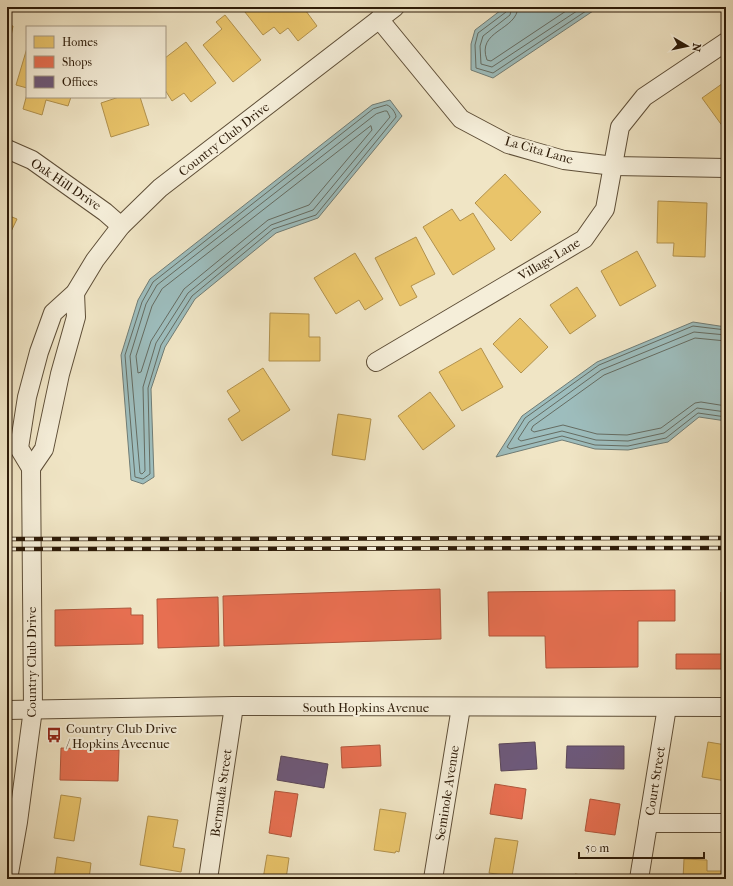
<svg xmlns="http://www.w3.org/2000/svg" width="733" height="886" viewBox="0 0 733 886" font-family="'IM FELL French Canon',serif">
<rect width="100%" height="100%" fill="#f0e5c5"/>
<filter id="stains"><feTurbulence type="fractalNoise" baseFrequency=".005" numOctaves="4"/><feColorMatrix values="0 0 0 0 .2 0 0 0 0 .09 0 0 0 0 .02 0 0 0 .5 -.17"/></filter>
<radialGradient id="worn" r=".72"><stop offset=".6" stop-color="#630" stop-opacity="0"/><stop offset="1" stop-color="#630" stop-opacity=".3"/></radialGradient>
<!-- water -->
<g fill="#9dbdbd" stroke="#707c75">
<polygon points="505,7 599,7 493,78 471,70 471,44 475,30"/>
<polygon points="390,100 402,116 318,218 276,233 195,299 165,347 151,389 154,477 143,484 131,480 121,355 138,300 150,279 372,105"/>
<polygon points="693,322 726,327 726,421 699,417 668,442 628,450 595,449 562,440 496,457 522,416 597,362"/>
</g>
<!-- homes -->
<g fill="#e9c46a" stroke="#b1914d">
<polygon points="241,7 303,7 317,26 298,41 288,28 280,34 274,27 263,35"/>
<polygon points="225,15 261,60 233,82 203,45 222,29 216,22"/>
<polygon points="7,25 13,26 7,57"/>
<polygon points="186,42 216,83 191,102 184,93 172,101 165,90 165,58"/>
<polygon points="27,48 27,88 16,85"/>
<polygon points="726,81 726,131 702,98"/>
<polygon points="27,94 27,97 71,97 68,106 46,100 42,115 23,109"/>
<polygon points="119,97 140,97 149,125 111,137 101,103"/>
<polygon points="505,174 541,212 511,241 475,203"/>
<polygon points="658,201 707,203 705,257 673,256 674,243 657,243"/>
<polygon points="452,209 460,221 473,213 495,249 453,275 423,227"/>
<polygon points="7,215 17,219 7,240"/>
<polygon points="726,222 726,242 723,241"/>
<polygon points="416,237 435,274 411,286 417,297 400,306 375,258"/>
<polygon points="637,251 656,286 620,306 601,271"/>
<polygon points="355,253 383,299 365,310 359,300 336,314 314,278"/>
<polygon points="577,287 596,316 570,334 550,305"/>
<polygon points="270,313 309,314 309,337 320,337 320,361 269,361"/>
<polygon points="520,318 548,347 521,373 493,344"/>
<polygon points="481,348 503,387 462,411 439,372"/>
<polygon points="263,368 290,410 242,441 228,419 240,411 227,391"/>
<polygon points="430,392 455,426 423,450 398,416"/>
<polygon points="338,414 371,419 365,460 332,455"/>
<polygon points="708,742 726,745 726,781 702,777"/>
<polygon points="61,795 81,798 74,841 54,838"/>
<polygon points="380,809 406,813 399,852 396,851 395,853 374,850"/>
<polygon points="148,816 178,820 173,847 185,849 181,872 140,865"/>
<polygon points="495,838 518,841 512,876 489,873"/>
<polygon points="267,855 289,858 286,879 263,879"/>
<polygon points="57,857 91,863 89,879 54,879"/>
<polygon points="684,859 707,860 707,871 726,871 726,879 683,879"/>
<polygon points="575,874 600,878 600,879 574,879"/>
</g>
<!-- shops -->
<g fill="#e76f51" stroke="#af563b">
<polygon points="440,589 441,639 224,646 223,596"/>
<polygon points="675,590 675,621 638,621 638,667 546,668 545,636 489,636 488,592"/>
<polygon points="721,592 726,592 726,669 676,669 676,654 721,654"/>
<polygon points="218,597 219,646 158,648 157,599"/>
<polygon points="131,608 131,615 143,615 143,644 55,646 55,610"/>
<polygon points="380,745 381,766 342,768 341,747"/>
<polygon points="61,748 119,750 118,781 60,780"/>
<polygon points="495,784 526,789 522,819 490,814"/>
<polygon points="275,791 298,794 291,837 269,833"/>
<polygon points="590,799 620,804 615,835 585,831"/>
</g>
<!-- offices -->
<g fill="#6d597a" stroke="#5a4658">
<polygon points="535,742 537,769 501,771 499,744"/>
<polygon points="567,746 624,746 624,769 566,768"/>
<polygon points="281,756 328,764 324,788 277,780"/>
</g>
<g fill="none" stroke-linecap="round" stroke-linejoin="round">
<!-- shore -->
<g stroke="#656c62" stroke-width="1">
<polyline points="507,7 506,12 478,33 475,45 476,68 493,73 592,7"/>
<polyline points="512,7 510,15 483,36 480,46 481,64 492,67 583,7"/>
<path d="M518,7C517,31 476,30 487,60L491,61L572,7"/>
<path d="M387,105C391,106 396,113 396,117L316,215L273,229L192,296L161,345L148,388L150,474L143,479L135,477L125,355L142,302L153,282L373,109Z"/>
<polygon points="385,111 387,111 390,117 313,210 271,225 188,293 156,343 143,387 145,471 142,474 140,473 130,356 146,304 157,285 376,114"/>
<polygon points="371,126 372,130 309,205 268,220 184,289 151,341 141,372 138,373 136,356 152,306 162,289"/>
<polyline points="726,330 693,326 599,365 525,418 507,447 510,449 562,436 595,445 628,446 666,438 698,413 726,417"/>
<polyline points="726,335 694,332 601,370 529,422 518,439 521,441 562,431 596,440 628,441 664,433 697,408 726,412"/>
<polyline points="726,341 695,338 604,375 533,426 531,430 534,432 563,425 597,434 627,435 661,428 695,403 701,402 726,406"/>
</g>
<!-- minor casing -->
<g stroke="#5e4e37" stroke-width="20">
<g id="minor">
<polyline points="379,19 461,119 508,144 564,160 614,166 726,168"/>
<polyline points="7,149 32,160 105,212 121,226"/>
<polyline points="376,362 584,239 605,209 620,127 644,97 726,42"/>
<polyline points="31,468 44,449 60,374 76,317 75,293"/>
<polyline points="7,710 234,706 726,707"/>
<polyline points="648,823 726,823"/>
<polyline points="8,879 18,822 33,709 31,468 19,448 27,397 39,352 53,313 75,293 95,260 121,226 160,188 395,7"/>
<polyline points="208,879 234,706"/>
<polyline points="433,879 461,707"/>
<polyline points="639,879 667,707"/>
</g>
</g>
<!-- minor -->
<use href="#minor" stroke="#f5eed9" stroke-width="18"/>
<!-- rail casing -->
<g stroke="#2d1b08" stroke-width="4.5">
<g id="rail">
<polyline points="7,539 726,538"/>
<polyline points="7,549 726,548"/>
</g>
</g>
<!-- rail -->
<use href="#rail" stroke="#f5eed9" stroke-width="3" stroke-dasharray="9" stroke-linecap="butt"/>
</g>
<!-- icons -->
<defs>
<g id="bus-bare" transform="scale(1.2)"><path d="M-5-6H5V4H4V6H2V4H-2V6H-4V4H-5ZM-3.5-4V0h7V-4ZM-3.5 1.2v1.5H-2V1.2ZM2 1.2v1.5H3.5V1.2Z" fill="#8f2418" stroke="#f5eed9" stroke-width="2.5" paint-order="stroke"/></g>
</defs>
<g fill-rule="evenodd">
<use href="#bus-bare" x="54" y="735"/>
</g>
<g text-anchor="middle" dominant-baseline="central" stroke-width="4" stroke-linejoin="round" paint-order="stroke">
<!-- street labels -->
<g font-size="13" fill="#2d1b08" stroke="#f5eed9">
<text transform="translate(224 139) rotate(-38)">Country Club Drive</text>
<text transform="translate(539 150) rotate(16)">La Cita Lane</text>
<text transform="translate(66 184) rotate(34)">Oak Hill Drive</text>
<text transform="translate(549 259) rotate(-31)">Village Lane</text>
<text transform="translate(31 662) rotate(-90)">Country Club Drive</text>
<text x="366" y="707">South Hopkins Avenue</text>
<text transform="translate(655 781) rotate(-81)">Court Street</text>
<text transform="translate(221 793) rotate(-82)">Bermuda Street</text>
<text transform="translate(447 793) rotate(-81)">Seminole Avenue</text>
</g>
<!-- poi labels -->
<g font-size="13" fill="#2d1b08" stroke="#f5eed9" text-anchor="start">
<text x="66" y="728">Country Club Drive<tspan x="66" dy="15">/ Hopkins Aveenue</tspan></text>
</g>
</g>
<!-- margin -->
<rect width="733" height="886" fill="none" stroke="#f0e5c5" stroke-width="24"/>
<rect x="8" y="8" width="717" height="870" fill="none" stroke="#2d1b08" stroke-width="2"/>
<rect x="12" y="12" width="709" height="862" fill="none" stroke="#2d1b08"/>
<!-- legend -->
<rect x="26" y="26" width="140" height="72" fill="#f5eed9" stroke="#a59a85"/>
<rect x="34" y="36" width="20" height="12" fill="#e9c46a" stroke="#a59a85"/>
<text x="62" y="46" font-size="12" fill="#2d1b08">Homes</text>
<rect x="34" y="56" width="20" height="12" fill="#e76f51" stroke="#a59a85"/>
<text x="62" y="66" font-size="12" fill="#2d1b08">Shops</text>
<rect x="34" y="76" width="20" height="12" fill="#6d597a" stroke="#a59a85"/>
<text x="62" y="86" font-size="12" fill="#2d1b08">Offices</text>
<!-- north arrow -->
<g transform="translate(687 46) rotate(99)" stroke="#f5eed9" stroke-width="3" paint-order="stroke">
<path d="M0-3L7 15L0 10L-7 15Z" fill="#2d1b08"/>
<text y="-6" font-size="11" font-weight="bold" text-anchor="middle" fill="#2d1b08">N</text>
</g>
<!-- scale -->
<path d="M579 852v6h125v-6" fill="none" stroke="#2d1b08" stroke-width="2"/>
<text x="585" y="852" font-size="12" fill="#2d1b08" stroke="#f5eed9" stroke-width="3" paint-order="stroke">50 m</text>
<rect width="100%" height="100%" filter="url(#stains)"/>
<rect width="100%" height="100%" fill="url(#worn)"/>
</svg>
